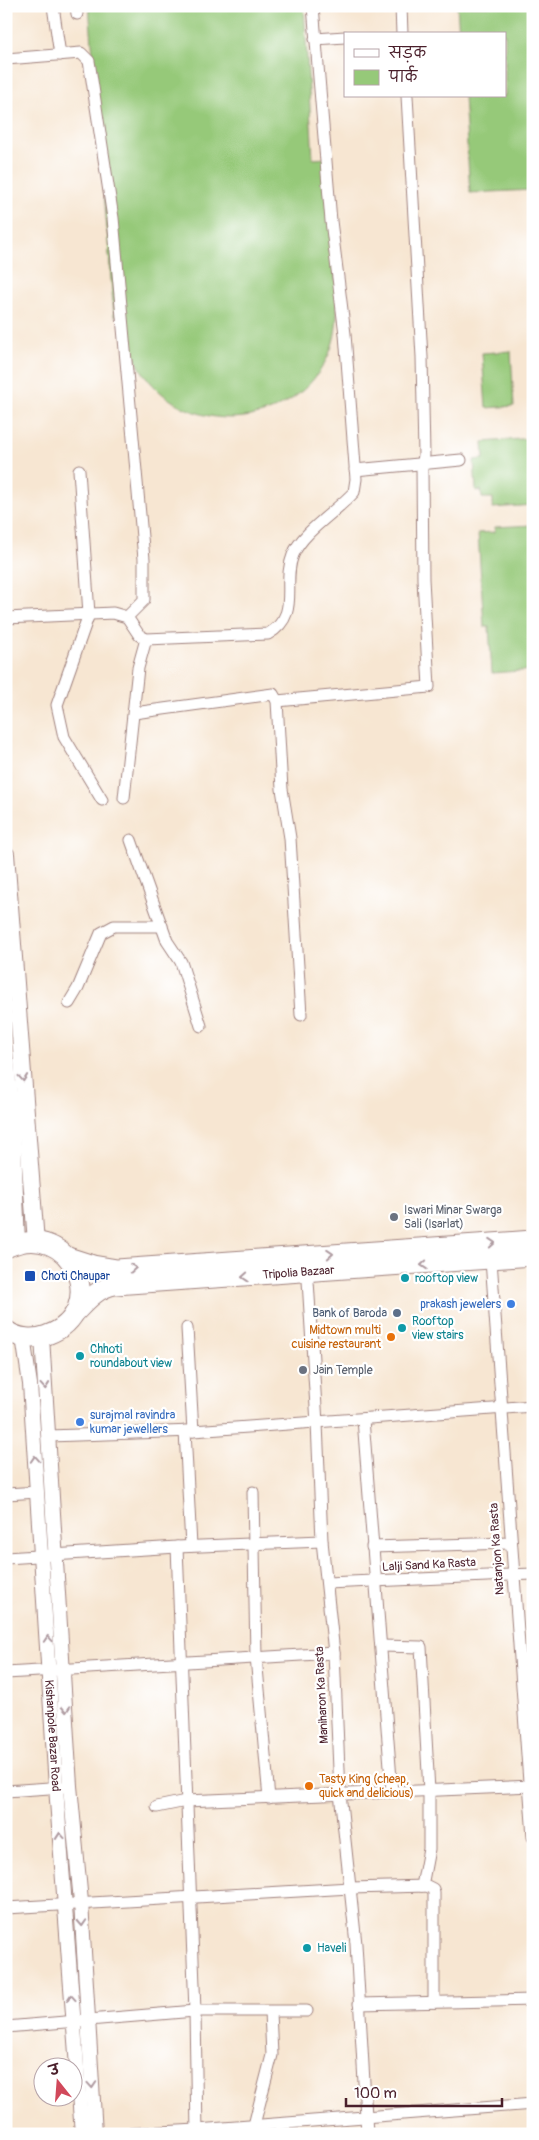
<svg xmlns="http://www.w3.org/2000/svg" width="539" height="2140" viewBox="0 0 539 2140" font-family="Pangolin,'Playpen Sans Deva',sans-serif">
<rect width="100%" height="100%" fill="#fff"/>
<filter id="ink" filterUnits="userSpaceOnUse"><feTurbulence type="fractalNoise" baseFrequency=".02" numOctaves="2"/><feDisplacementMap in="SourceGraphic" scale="10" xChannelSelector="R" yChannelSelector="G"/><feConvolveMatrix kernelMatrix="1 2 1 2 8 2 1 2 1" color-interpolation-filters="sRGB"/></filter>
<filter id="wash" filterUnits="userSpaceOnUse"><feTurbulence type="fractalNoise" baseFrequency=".0096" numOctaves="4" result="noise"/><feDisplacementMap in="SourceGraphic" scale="20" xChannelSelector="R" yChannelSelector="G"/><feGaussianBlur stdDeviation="1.12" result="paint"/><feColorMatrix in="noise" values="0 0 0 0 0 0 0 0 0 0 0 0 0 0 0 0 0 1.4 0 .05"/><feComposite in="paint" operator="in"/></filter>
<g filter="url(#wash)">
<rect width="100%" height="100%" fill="#f7e6d2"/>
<!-- green -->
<g fill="#96c979" stroke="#707452">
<path d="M89,6H304L313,159L328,158C330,191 332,224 334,256C336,289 342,323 329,354C296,429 192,441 144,374C132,357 128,337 125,317L114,316Z"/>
<polygon points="457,6 533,6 533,190 470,193 464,96 505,96 505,34 459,34"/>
<polygon points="511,351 514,406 486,408 482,353"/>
<polygon points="533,438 533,505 493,508 493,498 482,498 481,490 476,491 474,460 484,459 483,442"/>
<polygon points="533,525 533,670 492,673 489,627 484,627 478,533 495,532 495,527"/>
</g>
</g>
<g filter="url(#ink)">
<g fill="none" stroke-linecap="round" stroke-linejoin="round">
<!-- minor casing -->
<g stroke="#a0827e" stroke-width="13">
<g id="minor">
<polyline points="53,6 60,55"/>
<polyline points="76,6 77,14"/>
<polyline points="401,6 402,34"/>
<polyline points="315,39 345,37"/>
<polyline points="6,59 81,53 89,61 113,218 144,559 144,600 127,617"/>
<polyline points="79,470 89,614 57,705 64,737 102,800"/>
<polyline points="355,470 461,460"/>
<path d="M6,618L113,613L127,617L139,635L146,639L268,634C302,614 281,584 293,555C302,532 337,511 354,492L356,479L345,334L331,221L313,6"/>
<polyline points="277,701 429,687 423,579 422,468 424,455 422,357 407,96"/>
<polyline points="134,713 273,694 277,701 282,789 290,838 301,1015"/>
<polyline points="124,798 138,668 146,639"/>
<polyline points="131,840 167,941 181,962 201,1026"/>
<polyline points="69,1003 78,988 101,933 114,926 162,926"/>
<polyline points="491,1260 533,1837"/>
<polyline points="307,1265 317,1423 322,1541 334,1653 340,1793 356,1944 367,2134"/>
<polyline points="187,1328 193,1431"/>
<polyline points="363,1419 392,1792"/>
<polyline points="185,1431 191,1546"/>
<polyline points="49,1436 193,1431 533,1406"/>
<polyline points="253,1492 256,1657 269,1798"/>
<polyline points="6,1494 38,1492"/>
<polyline points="177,1547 195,2011 197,2134"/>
<polyline points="372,1547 510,1543"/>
<polyline points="6,1558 177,1547 322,1541"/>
<polyline points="327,1583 533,1574"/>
<polyline points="382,1646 421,1647 429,1791 429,1849 422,1886"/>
<polyline points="6,1673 334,1653"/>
<polyline points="6,1791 64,1787"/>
<polyline points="157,1807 186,1801 533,1786"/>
<polyline points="6,1908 350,1888 427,1886 433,1889 434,1893 434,2002"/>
<polyline points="359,2004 533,2000"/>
<polyline points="6,2027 195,2011 307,2011"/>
<polyline points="254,2125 272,2055 270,2012"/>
<polyline points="124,2134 197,2130 533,2104"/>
</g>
</g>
<!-- tertiary casing -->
<g stroke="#a0827e" stroke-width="16">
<g id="tertiary">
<path id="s1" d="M23,1337L30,1384L56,1787L82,2134"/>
<polyline points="42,1337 70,1786 81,1902 95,2134"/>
</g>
</g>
<!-- secondary casing -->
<g stroke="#a0827e" stroke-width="18">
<g id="secondary">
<polyline points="6,854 36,1242"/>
<polyline points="6,1064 12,1121 17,1244"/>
</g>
</g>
<!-- primary casing -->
<g stroke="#a0827e" stroke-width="21">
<g id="primary">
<path d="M6,1248C72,1216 112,1312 47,1335C34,1340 18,1339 6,1330"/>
<polyline points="68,1257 93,1265 117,1269 533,1240"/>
<path id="s2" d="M74,1314C86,1302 97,1288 115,1285L533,1256"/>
</g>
</g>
<!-- minor -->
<use href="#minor" stroke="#fff" stroke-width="11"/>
<!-- tertiary -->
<use href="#tertiary" stroke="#fff" stroke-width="14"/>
<!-- secondary -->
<use href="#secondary" stroke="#fff" stroke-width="16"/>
<!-- primary -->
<use href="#primary" stroke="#fff" stroke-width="19"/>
</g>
<!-- one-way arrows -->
<defs><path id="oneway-chevron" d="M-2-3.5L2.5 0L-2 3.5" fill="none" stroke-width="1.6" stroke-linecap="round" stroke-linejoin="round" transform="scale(1.25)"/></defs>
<g stroke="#ae9aa0">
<use href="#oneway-chevron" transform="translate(23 1078) rotate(85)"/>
<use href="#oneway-chevron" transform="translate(492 1243) rotate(-4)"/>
<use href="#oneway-chevron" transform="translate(330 1254) rotate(-4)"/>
<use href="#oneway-chevron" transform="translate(424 1265) rotate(176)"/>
<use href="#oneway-chevron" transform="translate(133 1268) rotate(-4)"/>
<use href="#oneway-chevron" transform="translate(245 1277) rotate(176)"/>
<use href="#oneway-chevron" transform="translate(45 1386) rotate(85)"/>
<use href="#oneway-chevron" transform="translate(35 1459) rotate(-94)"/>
<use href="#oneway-chevron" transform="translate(48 1639) rotate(-94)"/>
<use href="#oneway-chevron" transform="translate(66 1709) rotate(87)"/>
<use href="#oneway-chevron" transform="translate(60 1836) rotate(-95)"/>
<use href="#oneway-chevron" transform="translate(82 1923) rotate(87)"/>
<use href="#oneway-chevron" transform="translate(71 1998) rotate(-95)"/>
<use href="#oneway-chevron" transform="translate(92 2085) rotate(86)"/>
</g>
</g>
<!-- markers -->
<g fill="#6b7280" stroke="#fff" stroke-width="2">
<circle cx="394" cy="1217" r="5"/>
<circle cx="303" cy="1370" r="5"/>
</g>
<rect fill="#1a4fb4" stroke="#fff" stroke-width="2" x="24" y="1270" width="12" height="12" rx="2.5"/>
<g fill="#0f9aa8" stroke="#fff" stroke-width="2">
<circle cx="405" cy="1278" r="5"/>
<circle cx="402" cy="1328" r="5"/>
<circle cx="80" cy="1356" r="5"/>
<circle cx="307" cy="1948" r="5"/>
</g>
<g fill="#3f7fe0" stroke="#fff" stroke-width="2">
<circle cx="511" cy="1304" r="5"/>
<circle cx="80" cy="1422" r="5"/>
</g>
<circle fill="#5c6f8a" stroke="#fff" stroke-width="2" cx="397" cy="1313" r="5"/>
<g fill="#e8710a" stroke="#fff" stroke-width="2">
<circle cx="391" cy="1337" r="5"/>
<circle cx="309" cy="1786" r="5"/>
</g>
<g text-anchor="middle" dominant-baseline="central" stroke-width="4.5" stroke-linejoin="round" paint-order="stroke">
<!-- worship labels -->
<g font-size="12" fill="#5b616d" stroke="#fff" text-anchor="start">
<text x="404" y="1210">Iswari Minar Swarga<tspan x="404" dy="14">Sali (Isarlat)</tspan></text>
<text x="313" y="1370">Jain Temple</text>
</g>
<!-- street labels -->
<g font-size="12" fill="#4a1f2b" stroke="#fff">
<text stroke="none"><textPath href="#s2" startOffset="235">Tripolia Bazaar</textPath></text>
<text transform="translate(497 1549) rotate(-94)">Natanjon Ka Rasta</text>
<text transform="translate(429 1565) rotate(-3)">Lalji Sand Ka Rasta</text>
<text transform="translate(322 1695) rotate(-93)">Maniharon Ka Rasta</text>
<text stroke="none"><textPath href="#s1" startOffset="400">Kishanpole Bazar Road</textPath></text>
</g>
<!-- transit labels -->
<g font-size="12" fill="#164399" stroke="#fff" text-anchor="start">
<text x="41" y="1276">Choti Chaupar</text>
</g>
<!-- culture labels -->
<g font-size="12" fill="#0d838f" stroke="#fff" text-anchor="start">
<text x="415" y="1278">rooftop view</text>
<text x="412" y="1321">Rooftop<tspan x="412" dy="14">view stairs</tspan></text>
<text x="90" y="1349">Chhoti<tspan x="90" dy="14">roundabout view</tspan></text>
<text x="317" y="1948">Haveli</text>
</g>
<!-- shop labels -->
<g font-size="12" fill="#366cbe" stroke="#fff" text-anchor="end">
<text x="501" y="1304">prakash jewelers</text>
<text x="90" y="1415" text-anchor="start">surajmal ravindra<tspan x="90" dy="14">kumar jewellers</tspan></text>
</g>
<!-- service labels -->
<g font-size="12" fill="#4e5e75" stroke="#fff" text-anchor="end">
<text x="387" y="1313">Bank of Baroda</text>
</g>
<!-- food labels -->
<g font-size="12" fill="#c56008" stroke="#fff" text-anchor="end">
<text x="381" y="1330">Midtown multi<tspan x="381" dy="14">cuisine restaurant</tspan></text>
<text x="319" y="1779" text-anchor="start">Tasty King (cheap,<tspan x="319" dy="14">quick and delicious)</tspan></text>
</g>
</g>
<!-- margin -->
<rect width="539" height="2140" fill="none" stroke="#fff" stroke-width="25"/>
<!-- legend -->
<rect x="344" y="32" width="162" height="65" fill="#ffffff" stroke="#b7a5aa"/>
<rect x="354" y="49" width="25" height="8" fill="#ffffff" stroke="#b7a5aa"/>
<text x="389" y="58" font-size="15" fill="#4a1f2b">सड़क</text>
<rect x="354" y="70" width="25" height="15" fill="#96c979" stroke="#b7a5aa"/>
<text x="389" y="82" font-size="15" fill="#4a1f2b">पार्क</text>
<!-- north arrow -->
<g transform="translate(58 2082) rotate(343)"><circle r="24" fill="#ffffff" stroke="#b7a5aa"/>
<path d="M0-4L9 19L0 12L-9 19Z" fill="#d1495b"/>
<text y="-8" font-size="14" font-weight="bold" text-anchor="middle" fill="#4a1f2b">उ</text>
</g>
<!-- scale -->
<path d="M346 2098v8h156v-8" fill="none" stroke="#4a1f2b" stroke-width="2.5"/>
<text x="354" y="2098" font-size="15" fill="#4a1f2b" stroke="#ffffff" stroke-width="4" paint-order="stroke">100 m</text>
</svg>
